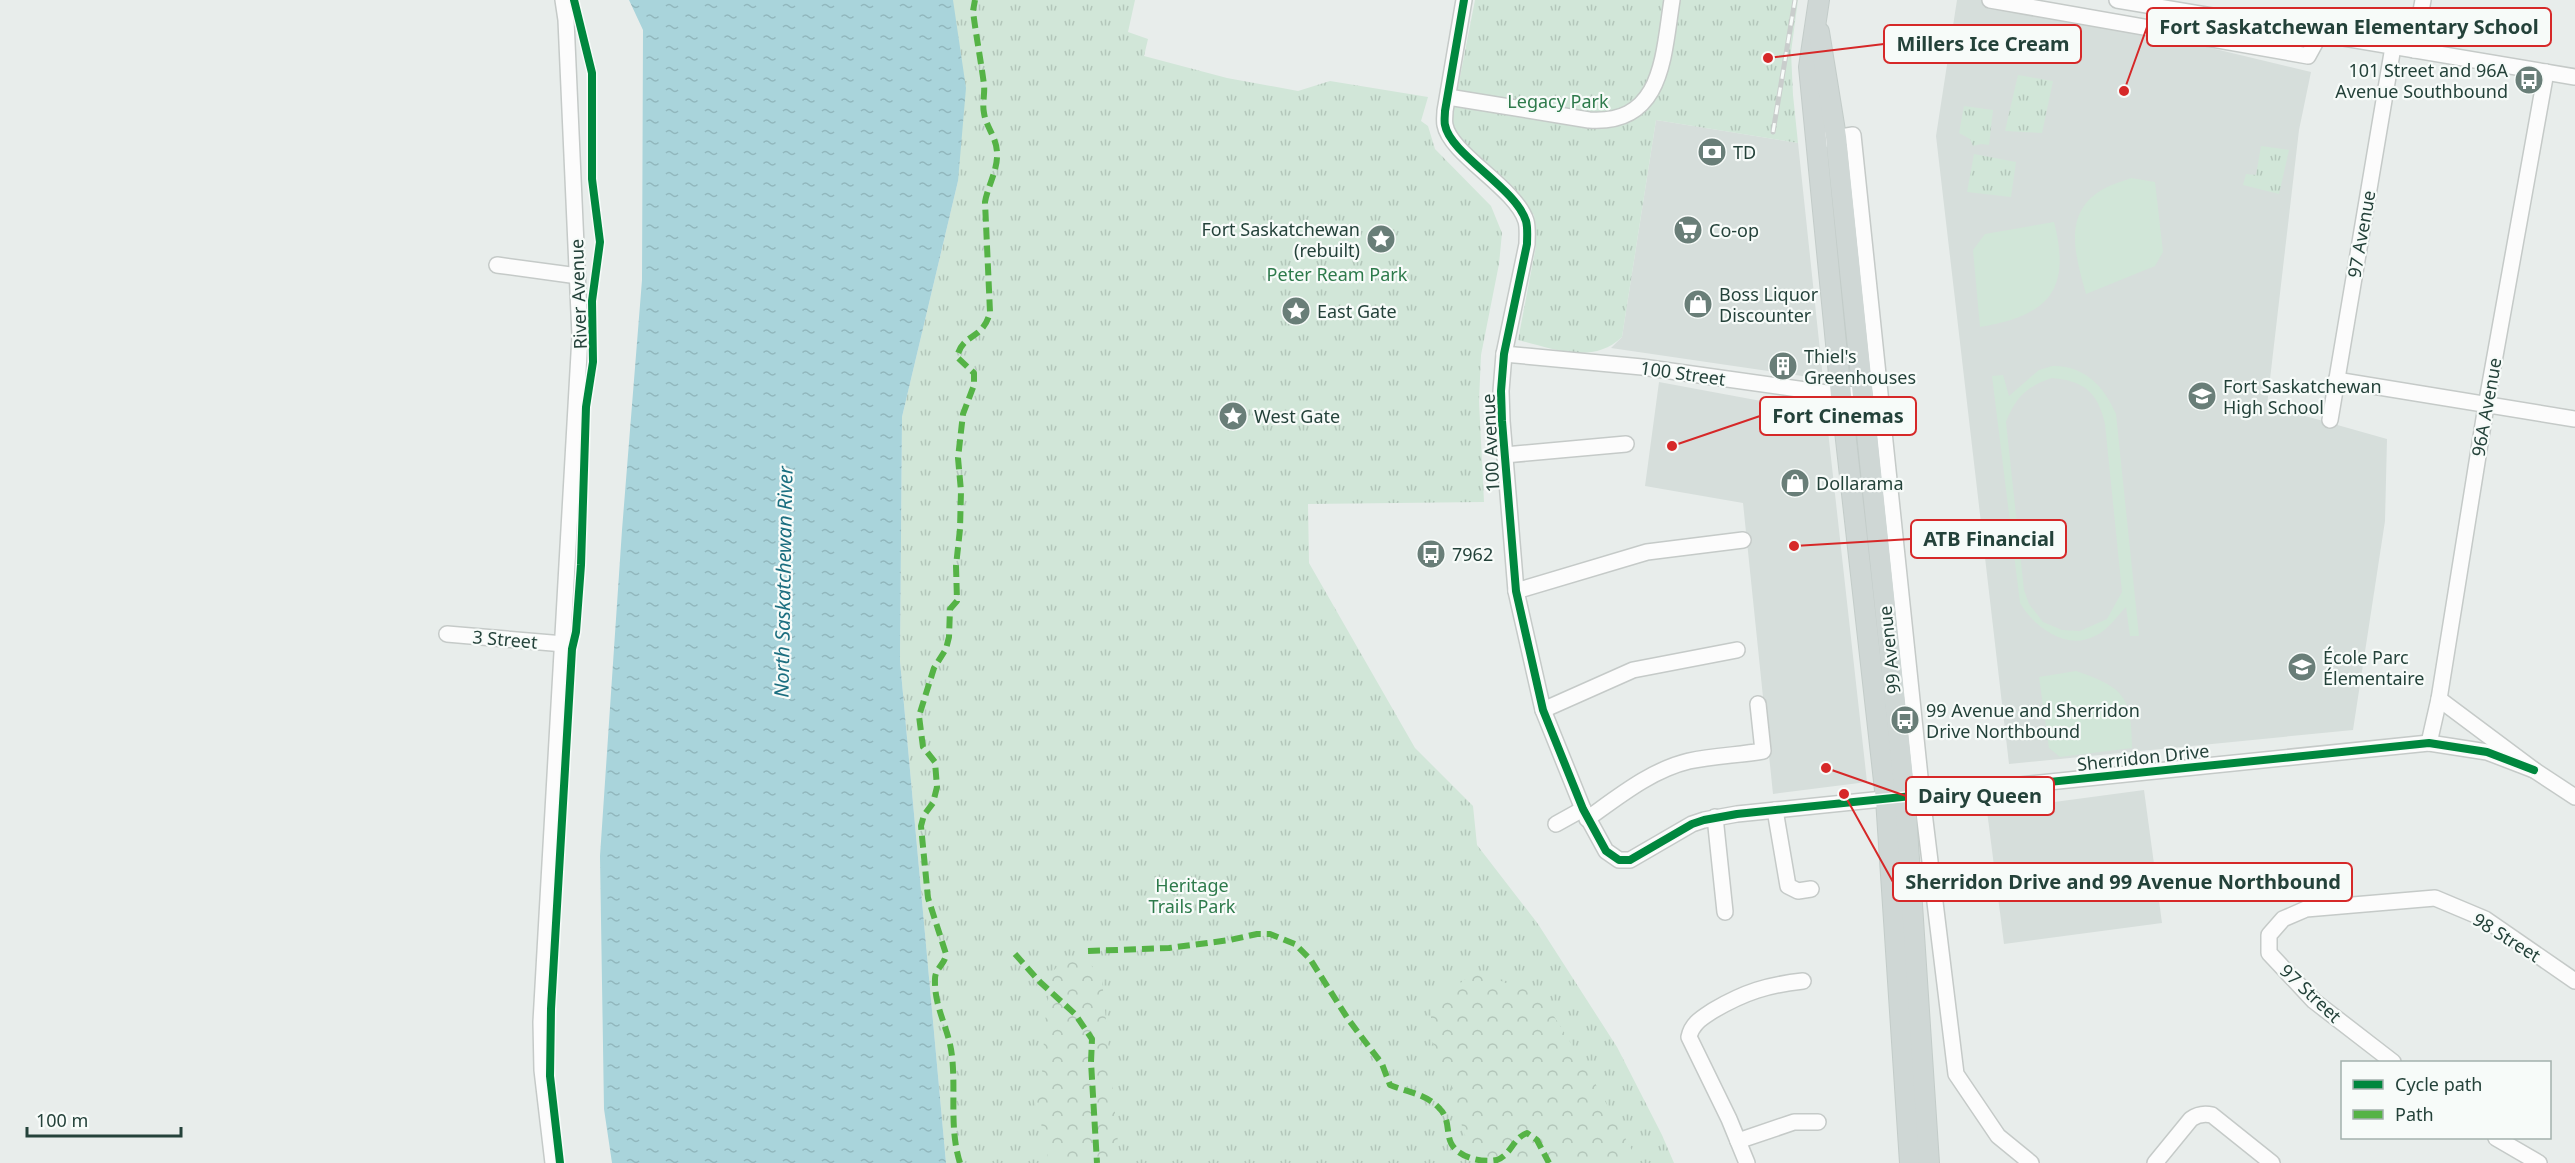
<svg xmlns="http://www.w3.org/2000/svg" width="2575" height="1163" viewBox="0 0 2575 1163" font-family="'Noto Sans',sans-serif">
<defs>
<pattern id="grass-tufts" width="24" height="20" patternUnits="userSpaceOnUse" patternTransform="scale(1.5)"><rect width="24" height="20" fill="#d1e6d8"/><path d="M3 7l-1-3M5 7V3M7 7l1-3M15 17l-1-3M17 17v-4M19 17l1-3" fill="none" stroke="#b3c6ba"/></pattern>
<pattern id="forest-crowns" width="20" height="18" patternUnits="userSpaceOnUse" patternTransform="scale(1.5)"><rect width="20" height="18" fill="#d1e6d8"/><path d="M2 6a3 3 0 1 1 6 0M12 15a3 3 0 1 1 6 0" fill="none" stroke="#b3c6ba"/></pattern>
<pattern id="water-ripples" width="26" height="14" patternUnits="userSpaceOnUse" patternTransform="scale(1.5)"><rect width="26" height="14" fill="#a9d4db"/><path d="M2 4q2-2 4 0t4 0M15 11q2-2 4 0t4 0" fill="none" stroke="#91b7bd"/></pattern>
</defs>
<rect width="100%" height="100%" fill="#e8edeb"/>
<!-- built -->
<g fill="#d6dedb">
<polygon points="1957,0 2011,0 2311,72 2299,130 2267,405 2387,439 2385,521 2353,730 2009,764 1936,136"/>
<polygon points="1656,120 1798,143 1823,379 1611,348 1622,337"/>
<polygon points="1659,382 1826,413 1867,782 1773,794 1743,503 1645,486"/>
<polygon points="2144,790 2162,923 2004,944 1987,811"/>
</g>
<!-- grass -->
<g fill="url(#grass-tufts)">
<polygon points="953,0 1135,0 1128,32 1148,39 1144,56 1227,78 1298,91 1330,81 1428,97 1421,121 1428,126 1435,149 1491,206 1502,233 1499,264 1481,355 1479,401 1484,502 1308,504 1309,563 1415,748 1473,806 1477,845 1538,924 1617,1047 1662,1135 1674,1163 946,1163 900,661 902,417 958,181"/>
<path d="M1475,0H1798L1791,52L1793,95L1798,143L1656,120L1622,337C1593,365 1553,349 1518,340L1536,246L1534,215C1513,195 1454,147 1452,118Z"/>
<polygon points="2018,75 2053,81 2042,133 2005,131"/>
<polygon points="1964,106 1993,110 1989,145 1981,144 1973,146 1970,139 1959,133"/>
<polygon points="2261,146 2289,150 2279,194 2243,185 2246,174 2256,175"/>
<polygon points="1974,154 2016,162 2011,197 1967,192"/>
</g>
<!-- forest -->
<g fill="url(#forest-crowns)">
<polygon points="1067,957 1088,961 1102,980 1120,1163 1049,1163 1041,1123 1031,1092 1042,1074 1045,1022 1052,972"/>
<polygon points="1477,970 1510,985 1529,981 1540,994 1589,1072 1639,1163 1476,1163 1463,1130 1452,1088 1431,1038 1431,1013 1439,992 1454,988"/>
</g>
<!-- pitch -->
<g fill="#d1e6d8" fill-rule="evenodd">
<path d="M2131,178L2155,182L2163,252L2155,266L2086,294C2076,258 2062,215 2100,191C2109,185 2121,182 2131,178Z"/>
<path d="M2054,222C2072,291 2047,316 1980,327L1973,250L1985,234Z"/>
<path d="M2052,366C2084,365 2104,386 2116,414L2139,636H2130L2126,607C2117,616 2108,630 2095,636C2066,651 2034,627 2020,603L1992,376L2003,375L2009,396L2039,370ZM2052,378C2084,381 2098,392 2105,424L2122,592L2107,619L2080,631L2062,630L2043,622L2029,604L2024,590L2006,422C2015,398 2027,386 2052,378Z"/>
<path d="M2076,671C2125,688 2131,696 2132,748L2060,757L2049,748L2039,677Z"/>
</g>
<!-- water -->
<polygon fill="url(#water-ripples)" points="629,0 953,0 966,88 958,181 902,417 900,661 946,1163 612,1163 604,1109 600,856 622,530 642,280 643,30"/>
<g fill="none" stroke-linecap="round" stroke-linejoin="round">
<!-- minor casing -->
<g stroke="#c5cac8" stroke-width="18">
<g id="minor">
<path d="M1464,0L1445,111C1445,115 1444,121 1445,125C1450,154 1516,188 1526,221C1528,228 1527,237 1527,244L1504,354L1501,391L1502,421L1516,591L1543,710L1583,809L1606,851L1619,860H1630L1692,824L1704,820L1737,814L2429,743L2487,752L2534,770"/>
<polyline points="1990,0 2308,56 2320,34"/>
<polyline points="2117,0 2575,77"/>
<polyline points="2414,50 2423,0"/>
<path d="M1448,97L1589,120C1663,125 1663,57 1672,0"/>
<polyline points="1815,141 1853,135 1922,796 1956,1074 1998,1136 2031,1163"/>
<polyline points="497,265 578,276"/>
<polyline points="1504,354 1642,367 1841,395 1862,394"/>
<polyline points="2336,380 2575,419"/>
<polyline points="2330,420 2393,47"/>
<polyline points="1505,455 1626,444"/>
<polyline points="1516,591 1647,552 1743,540"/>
<polyline points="447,634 564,644"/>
<polyline points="2439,699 2534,770 2575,797"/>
<polyline points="1543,710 1633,670 1737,650"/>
<polyline points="2429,743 2439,699 2486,406 2546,72"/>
<polyline points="1775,810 1788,886 1798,891 1811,889"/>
<polyline points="1715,817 1725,912"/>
<path d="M1587,819C1618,797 1651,770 1689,761C1713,756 1739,755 1763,751L1758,704"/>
<polyline points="1556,824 1583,809"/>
<polyline points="2393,1062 2314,1001 2269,953 2269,935 2283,919 2306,909 2435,898 2485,919 2575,981"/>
<polyline points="2496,1138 2539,1163"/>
<polyline points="1738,1141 1794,1122 1818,1122"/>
<polyline points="553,1163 542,1070 541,1022 580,336 566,20 563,0"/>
<path d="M1747,1163L1729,1119L1689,1037C1692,1023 1702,1018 1714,1010C1745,992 1767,985 1803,981"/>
<path d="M2155,1163L2191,1119C2198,1114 2204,1113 2212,1115L2272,1163"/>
</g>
</g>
<!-- major casing -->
<g stroke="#c3ccc9" stroke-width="22">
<g id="major">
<polyline points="1819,0 1809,67 1841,395 1886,799 1910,1163"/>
<polyline points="1819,32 1836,137 1905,798 1929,1163"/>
</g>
</g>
<!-- minor -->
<use href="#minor" stroke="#fcfcfc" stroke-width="15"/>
<!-- major -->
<use href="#major" stroke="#cfd7d5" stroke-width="20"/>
<!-- rail casing -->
<g stroke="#c9cdcc" stroke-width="5">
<polyline id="rail" points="1773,132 1795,0"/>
</g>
<!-- rail -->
<use href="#rail" stroke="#f7fbf9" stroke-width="3" stroke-dasharray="9" stroke-linecap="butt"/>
<!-- quiet -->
<g stroke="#55b346" stroke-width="6" stroke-dasharray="12 6" stroke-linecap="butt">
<path d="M1088,951L1169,948L1230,940L1257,934H1270L1295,944L1310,959L1348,1019L1382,1064L1390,1085C1407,1092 1427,1094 1440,1109C1450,1119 1446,1133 1451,1143C1458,1158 1483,1163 1497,1160C1511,1155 1513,1138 1527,1133L1537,1140L1549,1163"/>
<polyline points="1015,954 1040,982 1075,1014 1092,1039 1091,1062 1097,1163"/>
<path d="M960,1163C949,1128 956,1092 952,1056C949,1028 934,1008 935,979C935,968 945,965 946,954L928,898L921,826L924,815L933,803L937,787L935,762L923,747L919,716L934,668L946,649L949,637L950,609L957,601L956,566L960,529L961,491L958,458L963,414L974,385V373L957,357C963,332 983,341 990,312L985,202C988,185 998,170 997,153C997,138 986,127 984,113C982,104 985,94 984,85C981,61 976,36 973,11L975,0"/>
</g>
<!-- cycleway casing -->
<g stroke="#f7fbf9" stroke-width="11">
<g id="cycleway">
<path d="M1464,0L1445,111C1445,115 1444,121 1445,125C1450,154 1516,188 1526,221C1528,228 1527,237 1527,244L1504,354L1501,391L1502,421L1516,591L1543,710L1583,809L1606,851L1619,860H1630L1692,824L1704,820L1737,814L2429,743L2487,752L2534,770"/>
<polyline points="560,1163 550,1076 551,1009 572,649 576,632 581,565 586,407 593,362 592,301 600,242 592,179 592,73 574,0"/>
</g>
</g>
<!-- cycleway -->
<use href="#cycleway" stroke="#00873e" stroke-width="8"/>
</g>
<!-- icons -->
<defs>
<g id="bus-disc" transform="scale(1.5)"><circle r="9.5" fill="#697e78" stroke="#f7fbf9"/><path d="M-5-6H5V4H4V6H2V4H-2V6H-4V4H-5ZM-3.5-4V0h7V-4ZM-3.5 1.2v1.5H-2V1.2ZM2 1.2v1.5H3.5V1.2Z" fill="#fff"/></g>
<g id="bank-disc" transform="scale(1.5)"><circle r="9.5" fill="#697e78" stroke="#f7fbf9"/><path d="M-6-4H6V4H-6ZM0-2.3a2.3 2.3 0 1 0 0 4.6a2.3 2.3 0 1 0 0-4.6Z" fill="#fff"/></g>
<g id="supermarket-disc" transform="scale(1.5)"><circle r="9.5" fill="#697e78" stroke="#f7fbf9"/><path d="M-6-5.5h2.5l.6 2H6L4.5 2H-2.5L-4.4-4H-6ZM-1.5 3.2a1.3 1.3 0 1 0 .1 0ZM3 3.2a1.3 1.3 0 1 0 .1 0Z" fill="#fff"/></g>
<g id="sight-disc" transform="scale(1.5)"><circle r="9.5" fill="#697e78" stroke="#f7fbf9"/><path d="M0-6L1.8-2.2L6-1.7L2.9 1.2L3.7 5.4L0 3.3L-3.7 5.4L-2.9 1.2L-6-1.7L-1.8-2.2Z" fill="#fff"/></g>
<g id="shop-disc" transform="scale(1.5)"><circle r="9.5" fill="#697e78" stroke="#f7fbf9"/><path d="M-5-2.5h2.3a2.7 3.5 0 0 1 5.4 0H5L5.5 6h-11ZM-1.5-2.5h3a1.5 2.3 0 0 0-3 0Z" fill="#fff"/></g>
<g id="building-disc" transform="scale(1.5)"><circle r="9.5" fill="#697e78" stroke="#f7fbf9"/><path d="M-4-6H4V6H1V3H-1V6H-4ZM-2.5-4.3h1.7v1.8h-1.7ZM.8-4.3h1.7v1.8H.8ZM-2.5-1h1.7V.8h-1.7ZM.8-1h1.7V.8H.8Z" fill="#fff"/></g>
<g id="school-disc" transform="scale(1.5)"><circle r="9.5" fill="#697e78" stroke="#f7fbf9"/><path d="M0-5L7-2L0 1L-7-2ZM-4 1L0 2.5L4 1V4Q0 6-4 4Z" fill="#fff"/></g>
</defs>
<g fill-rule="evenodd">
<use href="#bus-disc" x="2529" y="80"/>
<use href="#bank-disc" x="1712" y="152"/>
<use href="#supermarket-disc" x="1688" y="230"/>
<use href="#sight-disc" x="1381" y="239"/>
<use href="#shop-disc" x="1698" y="304"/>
<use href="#sight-disc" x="1296" y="311"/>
<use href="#building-disc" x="1783" y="366"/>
<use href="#school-disc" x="2202" y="396"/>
<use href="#sight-disc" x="1233" y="416"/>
<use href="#shop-disc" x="1795" y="483"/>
<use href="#bus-disc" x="1431" y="554"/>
<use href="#school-disc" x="2302" y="667"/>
<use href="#bus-disc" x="1905" y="720"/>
</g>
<g text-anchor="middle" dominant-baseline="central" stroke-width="4.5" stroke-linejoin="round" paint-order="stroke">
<!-- poi labels -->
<g font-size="18" fill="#24423a" stroke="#f7fbf9" text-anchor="start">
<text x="2508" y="70" text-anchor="end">101 Street and 96A<tspan x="2508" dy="21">Avenue Southbound</tspan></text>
<text x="1733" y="152">TD</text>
<text x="1360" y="229" text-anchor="end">Fort Saskatchewan<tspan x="1360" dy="21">(rebuilt)</tspan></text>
<text x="1709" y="230">Co-op</text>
<text x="1719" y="294">Boss Liquor<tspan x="1719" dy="21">Discounter</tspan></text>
<text x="1317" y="311">East Gate</text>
<text x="1804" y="356">Thiel's<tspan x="1804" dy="21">Greenhouses</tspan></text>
<text x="2223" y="386">Fort Saskatchewan<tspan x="2223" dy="21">High School</tspan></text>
<text x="1254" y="416">West Gate</text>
<text x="1816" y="483">Dollarama</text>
<text x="1452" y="554">7962</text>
<text x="2323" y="657">École Parc<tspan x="2323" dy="21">Élementaire</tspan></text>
<text x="1926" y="710">99 Avenue and Sherridon<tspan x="1926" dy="21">Drive Northbound</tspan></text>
</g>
<!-- park labels -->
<g font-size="18" fill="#2d7a4b" stroke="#f7fbf9">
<text x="1558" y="101">Legacy Park</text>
<text x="1337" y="274">Peter Ream Park</text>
<text x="1192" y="885">Heritage<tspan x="1192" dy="21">Trails Park</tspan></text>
</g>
<!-- street labels -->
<g font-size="18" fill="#24423a" stroke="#f7fbf9">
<text transform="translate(2361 234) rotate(-80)">97 Avenue</text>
<text transform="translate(578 294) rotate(-92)">River Avenue</text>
<text transform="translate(1683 373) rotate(8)">100 Street</text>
<text transform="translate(2486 407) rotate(-80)">96A Avenue</text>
<text transform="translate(1490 443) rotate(-93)">100 Avenue</text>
<text transform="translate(505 639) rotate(5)">3 Street</text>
<text transform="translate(1889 650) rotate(-96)">99 Avenue</text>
<text transform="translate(2143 757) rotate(-6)">Sherridon Drive</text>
<text transform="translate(2507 937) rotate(32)">98 Street</text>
<text transform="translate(2311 993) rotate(43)">97 Street</text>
</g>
<!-- water labels -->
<g font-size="20" font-style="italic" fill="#1c6f80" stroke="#f7fbf9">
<text transform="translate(783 582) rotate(-89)">North Saskatchewan River</text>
</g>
</g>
<!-- callouts -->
<path fill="none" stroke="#d62828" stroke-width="2" d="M2124 91L2147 27M1768 58L1884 44M1672 446L1760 416M1794 546L1911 539M1826 768L1906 796M1844 794L1893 882"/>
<g fill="#d62828" stroke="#f7fbf9" stroke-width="2">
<circle cx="2124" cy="91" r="6"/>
<circle cx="1768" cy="58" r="6"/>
<circle cx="1672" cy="446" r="6"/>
<circle cx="1794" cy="546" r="6"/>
<circle cx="1826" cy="768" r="6"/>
<circle cx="1844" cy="794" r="6"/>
</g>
<g fill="#f7fbf9" stroke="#d62828" stroke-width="2">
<rect x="2147" y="8" width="404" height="38" rx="6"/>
<rect x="1884" y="25" width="197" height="38" rx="6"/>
<rect x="1760" y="397" width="156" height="38" rx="6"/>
<rect x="1911" y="520" width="155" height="38" rx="6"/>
<rect x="1906" y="777" width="148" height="38" rx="6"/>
<rect x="1893" y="863" width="459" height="38" rx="6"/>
</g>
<g font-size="20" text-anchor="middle" font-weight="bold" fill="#24423a">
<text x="2349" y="34">Fort Saskatchewan Elementary School</text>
<text x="1983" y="51">Millers Ice Cream</text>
<text x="1838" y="423">Fort Cinemas</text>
<text x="1989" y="546">ATB Financial</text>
<text x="1980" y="803">Dairy Queen</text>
<text x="2123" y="889">Sherridon Drive and 99 Avenue Northbound</text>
</g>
<!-- legend -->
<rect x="2341" y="1061" width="210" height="78" fill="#f7fbf9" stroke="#a3b1ad" stroke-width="1.5"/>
<rect x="2353" y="1080" width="30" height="9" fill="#00873e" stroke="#a3b1ad" stroke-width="1.5"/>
<text x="2395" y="1091" font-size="18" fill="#24423a">Cycle path</text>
<rect x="2353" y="1110" width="30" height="9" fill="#55b346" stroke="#a3b1ad" stroke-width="1.5"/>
<text x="2395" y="1121" font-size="18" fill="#24423a">Path</text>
<!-- scale -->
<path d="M27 1127v9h154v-9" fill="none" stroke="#24423a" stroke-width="3"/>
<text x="36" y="1127" font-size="18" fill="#24423a" stroke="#f7fbf9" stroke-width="4.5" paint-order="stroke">100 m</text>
</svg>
